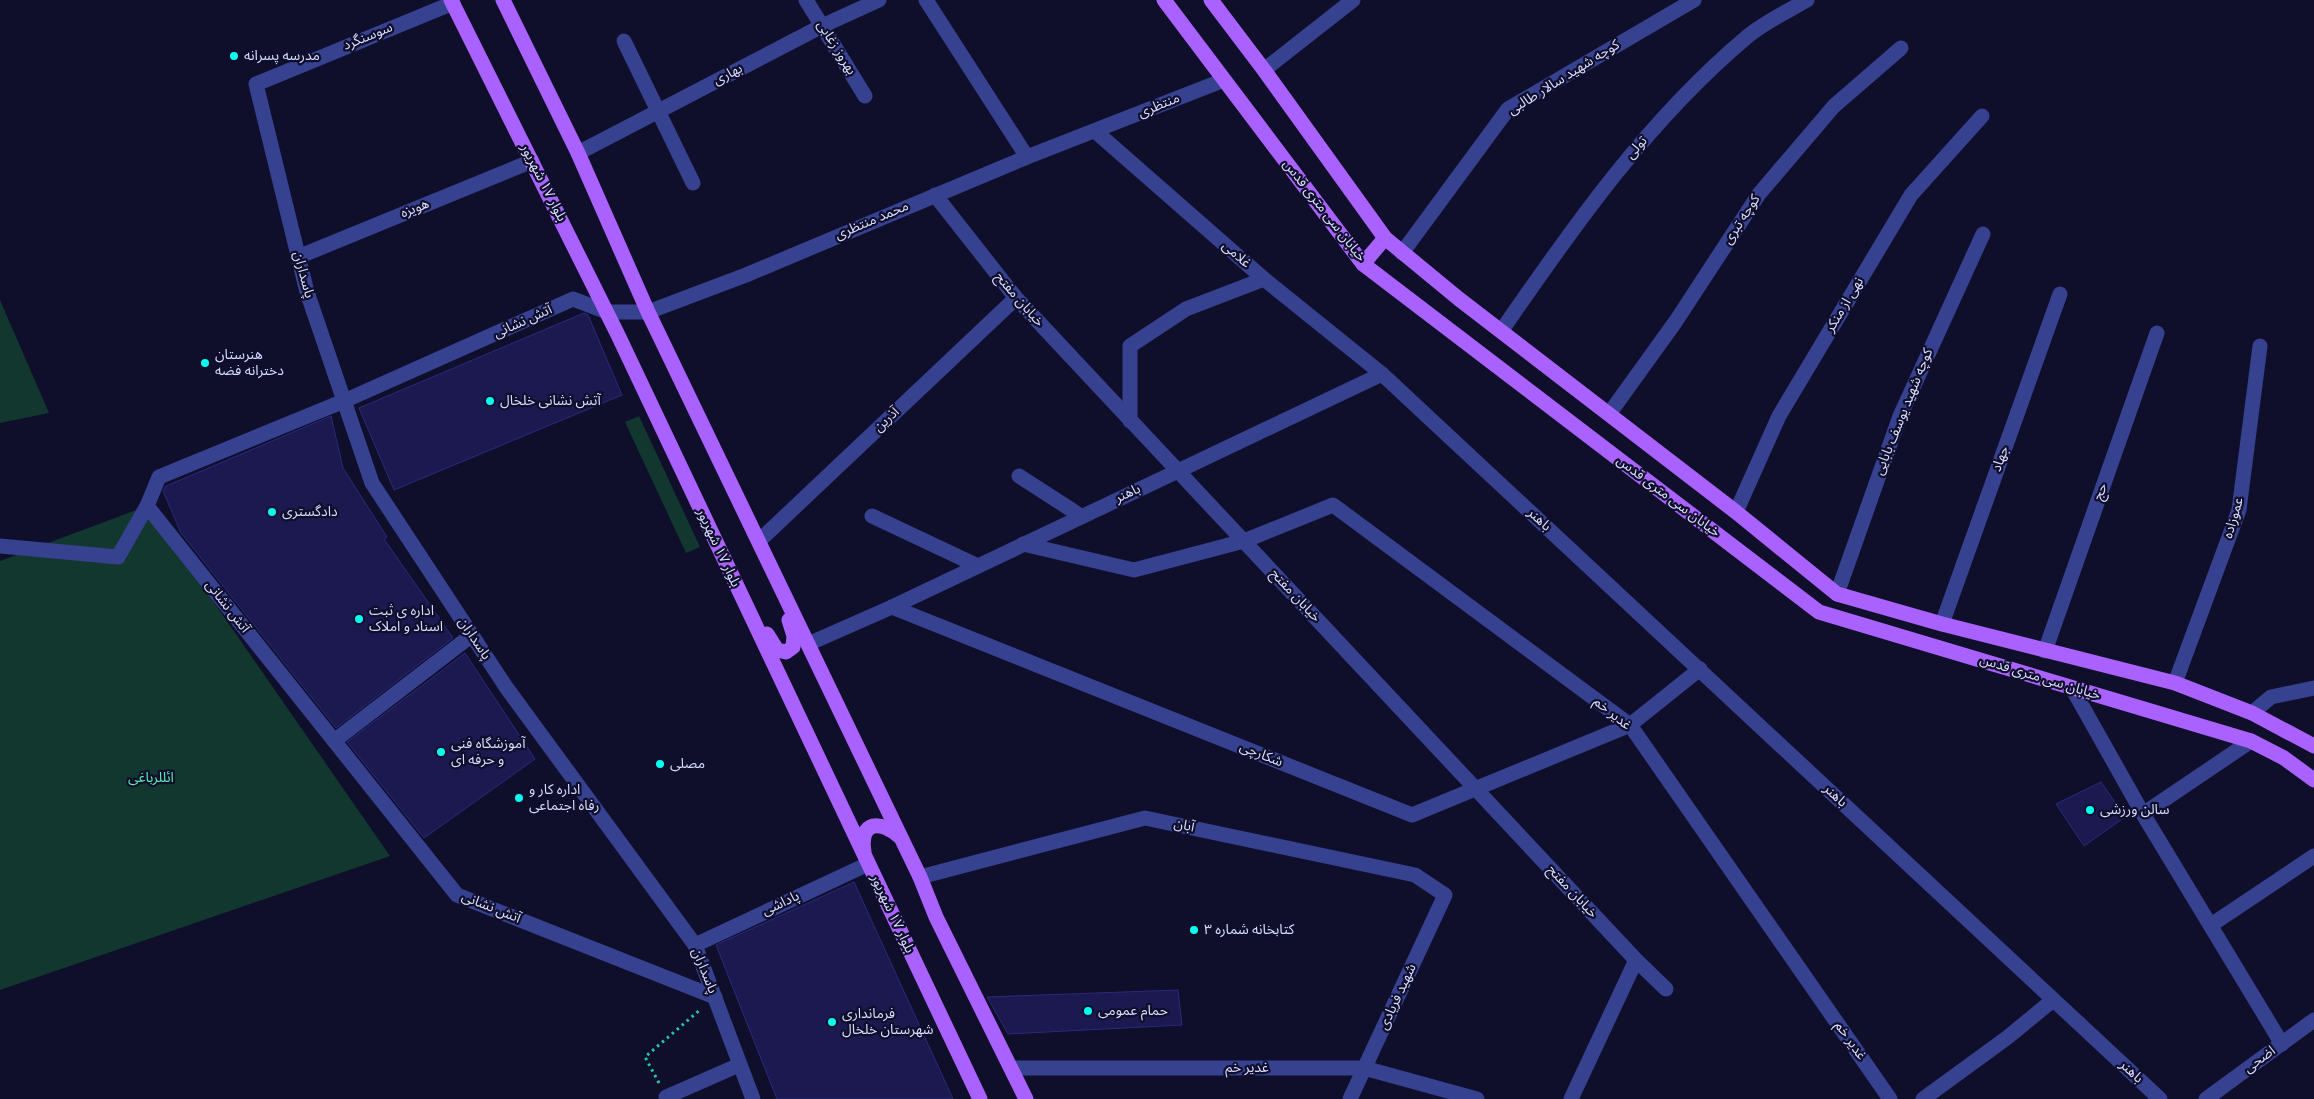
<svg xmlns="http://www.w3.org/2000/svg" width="2314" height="1099" viewBox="0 0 2314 1099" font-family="Overpass,'Noto Sans Arabic',sans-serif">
<rect width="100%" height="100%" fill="#0f0f2c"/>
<!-- green -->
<g fill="#11372f">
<polygon points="0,300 49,413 0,423"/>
<polygon points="639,416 700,547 686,553 625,422"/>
<polygon points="147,506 390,856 0,990 0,561"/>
</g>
<!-- building -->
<g fill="#1b194f" stroke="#2c297d">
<polygon points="584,313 588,315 622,395 394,490 359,408"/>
<polygon points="331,416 343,468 387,537 384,539 453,638 336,728 181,533 163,491 166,486"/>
<polygon points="465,653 535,759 424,838 347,742"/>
<polygon points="2101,782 2125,817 2084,846 2056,804"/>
<polygon points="854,882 953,1099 777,1099 716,945"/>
<polygon points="1178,990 1182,1025 1008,1034 987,997"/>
</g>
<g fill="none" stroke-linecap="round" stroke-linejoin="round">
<!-- path -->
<polyline stroke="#25c8a3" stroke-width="3" stroke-dasharray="2.5 4" stroke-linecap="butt" points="659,1083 645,1057 701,1009"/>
<!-- minor -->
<g stroke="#36418f" stroke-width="15">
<polyline points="806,0 865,96"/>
<polyline points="926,0 1027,157"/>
<polyline points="453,3 256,84 307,292 372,483 506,687 695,945 753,1099"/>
<polyline points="624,41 693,183"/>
<polyline points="1264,70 1353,0"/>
<polyline points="1095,131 1264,279 1382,374 2160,1099"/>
<polyline points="578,153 822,26 879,0"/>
<polyline points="935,195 1016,298 1636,960 1666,989"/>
<polyline points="1402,253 1508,109 1694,0"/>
<polyline points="298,257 532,161"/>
<path d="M1502,330C1575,224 1649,119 1748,36C1765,22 1788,11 1807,0"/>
<polyline points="1609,414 1676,321 1759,194 1834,106 1901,48"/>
<polyline points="1130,421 1130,346 1186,309 1264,279"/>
<polyline points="1019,476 1081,516"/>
<polyline points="147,506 457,895 715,997"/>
<polyline points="1736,512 1779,416 1911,195 1982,116"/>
<polyline points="872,516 978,566"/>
<polyline points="759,541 1016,298"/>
<polyline points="1023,544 1134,570 1244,541 1333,505 1630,725 1890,1099"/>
<polyline points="0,546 118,557 147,506 159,477 344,401 573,299 607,312 648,312 746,275 1027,157 1224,80"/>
<polyline points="1837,594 1900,416 1983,234"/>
<polyline points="892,607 1412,815 1630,725 1700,669"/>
<polyline points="1942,624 2060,294"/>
<polyline points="808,644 892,607 1382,374"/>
<polyline points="2045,651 2157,333"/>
<polyline points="2175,683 2239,510 2260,346"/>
<polyline points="2072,688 2143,814 2282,1044"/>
<polyline points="2252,713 2271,697 2314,688"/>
<polyline points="334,741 472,635"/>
<polyline points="2143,814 2251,741"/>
<polyline points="920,877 1145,818 1415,875 1445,895 1350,1099"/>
<polyline points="2211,925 2314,856"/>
<polyline points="695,945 868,864"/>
<polyline points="1012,1068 1364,1068 1477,1099"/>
<polyline points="666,1097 739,1065"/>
<polyline points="1571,1099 1636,960"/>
<polyline points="1923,1099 2008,1037 2053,1000"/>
<polyline points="2206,1099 2314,1020"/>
</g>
<!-- major -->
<g stroke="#a961ff" stroke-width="15">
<polyline points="451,0 618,335 980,1099"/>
<polyline points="503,0 578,153 648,312 920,877 936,917 1026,1099"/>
<polyline points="1164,0 1363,264 1819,612 2251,741 2284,758 2314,780"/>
<polyline points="1211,0 1264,70 1385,238 1459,299 1736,512 1837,594 1942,624 2175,683 2252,713 2314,746"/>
<polyline points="1363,264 1385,238"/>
<polyline points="767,634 777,650 786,652 793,647 794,636 789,620"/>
<path d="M864,852C859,820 881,820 900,837"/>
</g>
</g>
<!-- markers -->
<g fill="#06ffee" stroke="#0f0f2c" stroke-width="2">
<circle cx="234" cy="56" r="5"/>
<circle cx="205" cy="363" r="5"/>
<circle cx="490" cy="401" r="5"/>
<circle cx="272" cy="512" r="5"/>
<circle cx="359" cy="619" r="5"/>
<circle cx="441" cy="752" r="5"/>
<circle cx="660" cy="764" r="5"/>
<circle cx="519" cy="798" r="5"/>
<circle cx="2090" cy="810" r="5"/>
<circle cx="1194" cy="930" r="5"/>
<circle cx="1088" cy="1011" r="5"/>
<circle cx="832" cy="1022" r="5"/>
</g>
<g text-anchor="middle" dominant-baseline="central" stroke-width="4.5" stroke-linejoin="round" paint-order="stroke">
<!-- street labels -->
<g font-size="14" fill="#dadcff" stroke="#0f0f2c">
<text transform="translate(368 37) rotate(-22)">سوسنگرد</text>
<text transform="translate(836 48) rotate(58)">بهروز زغابی</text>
<text transform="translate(728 75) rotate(-27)">بهاری</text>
<text transform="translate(1564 78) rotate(-32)">کوچه شهید سالار طالبی</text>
<text transform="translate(1159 106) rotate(-22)">منتظری</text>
<text transform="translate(1637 148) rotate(-49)">تولی</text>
<text transform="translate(543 183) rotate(63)">بلوار ١٧ شهریور</text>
<text transform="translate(415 209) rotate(-22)">هویزه</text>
<text transform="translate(1324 211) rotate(52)">خیابان سی متری قدس</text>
<text transform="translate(1742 220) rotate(-57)">کوچه تبری</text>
<text transform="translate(872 221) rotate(-23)">محمد منتظری</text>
<text transform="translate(1236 255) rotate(41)">غلامی</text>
<text transform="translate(303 275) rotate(75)">پاسداران</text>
<text transform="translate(1019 300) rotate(49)">خیابان مفتح</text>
<text transform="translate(1845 305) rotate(-59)">نهی از منکر</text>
<text transform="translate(523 322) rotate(-24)">آتش نشانی</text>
<text transform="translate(1904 412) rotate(-68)">کوچه شهید یوسف بابایی</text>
<text transform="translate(887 420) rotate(-43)">آذرین</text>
<text transform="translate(2001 459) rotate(-70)">جهاد</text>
<text transform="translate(2101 492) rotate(-71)">حج</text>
<text transform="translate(1128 494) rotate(-25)">باهنر</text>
<text transform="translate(1668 497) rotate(37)">خیابان سی متری قدس</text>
<text transform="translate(2234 518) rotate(-74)">عموزاده</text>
<text transform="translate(1539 520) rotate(43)">باهنر</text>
<text transform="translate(718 548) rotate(65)">بلوار ١٧ شهریور</text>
<text transform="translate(1295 596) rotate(47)">خیابان مفتح</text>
<text transform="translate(227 607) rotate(52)">آتش نشانی</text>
<text transform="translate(474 639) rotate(56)">پاسداران</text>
<text transform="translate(2040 678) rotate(17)">خیابان سی متری قدس</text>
<text transform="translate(1612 714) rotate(39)">غدیر خم</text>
<text transform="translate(1261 755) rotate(22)">شکارچی</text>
<text transform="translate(1835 796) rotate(43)">باهنر</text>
<text transform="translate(1184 826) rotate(12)">آبان</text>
<text transform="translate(1572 892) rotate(47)">خیابان مفتح</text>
<text transform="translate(781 904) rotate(-25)">پاداشی</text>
<text transform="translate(491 908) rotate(22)">آتش نشانی</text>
<text transform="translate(892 914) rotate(65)">بلوار ١٧ شهریور</text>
<text transform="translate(704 971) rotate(68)">پاسداران</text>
<text transform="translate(1398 997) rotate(-65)">شهید فریادی</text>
<text transform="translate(1850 1041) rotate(55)">غدیر خم</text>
<text transform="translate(2260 1060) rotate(-36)">اضحی</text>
<text x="1247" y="1068">غدیر خم</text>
<text transform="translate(2131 1072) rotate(43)">باهنر</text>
</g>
<!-- poi labels -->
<g font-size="14" fill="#dadcff" stroke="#0f0f2c" text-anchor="start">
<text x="244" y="56">مدرسه پسرانه</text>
<text x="215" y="355">هنرستان<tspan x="215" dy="16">دخترانه فضه</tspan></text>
<text x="500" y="401">آتش نشانی خلخال</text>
<text x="282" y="512">دادگستری</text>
<text x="369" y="611">اداره ی ثبت<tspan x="369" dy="16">اسناد و املاک</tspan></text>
<text x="451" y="744">آموزشگاه فنی<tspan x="451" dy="16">و حرفه ای</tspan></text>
<text x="670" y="764">مصلی</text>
<text x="529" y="790">اداره کار و<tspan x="529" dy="16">رفاه اجتماعی</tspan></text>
<text x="2100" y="810">سالن ورزشی</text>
<text x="1204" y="930">کتابخانه شماره ۳</text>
<text x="1098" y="1011">حمام عمومی</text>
<text x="842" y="1014">فرمانداری<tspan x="842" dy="16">شهرستان خلخال</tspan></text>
</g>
<!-- park labels -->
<g font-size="14" fill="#5aebae" stroke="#0f0f2c">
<text x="151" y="778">ائللرباغی</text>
</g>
</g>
</svg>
